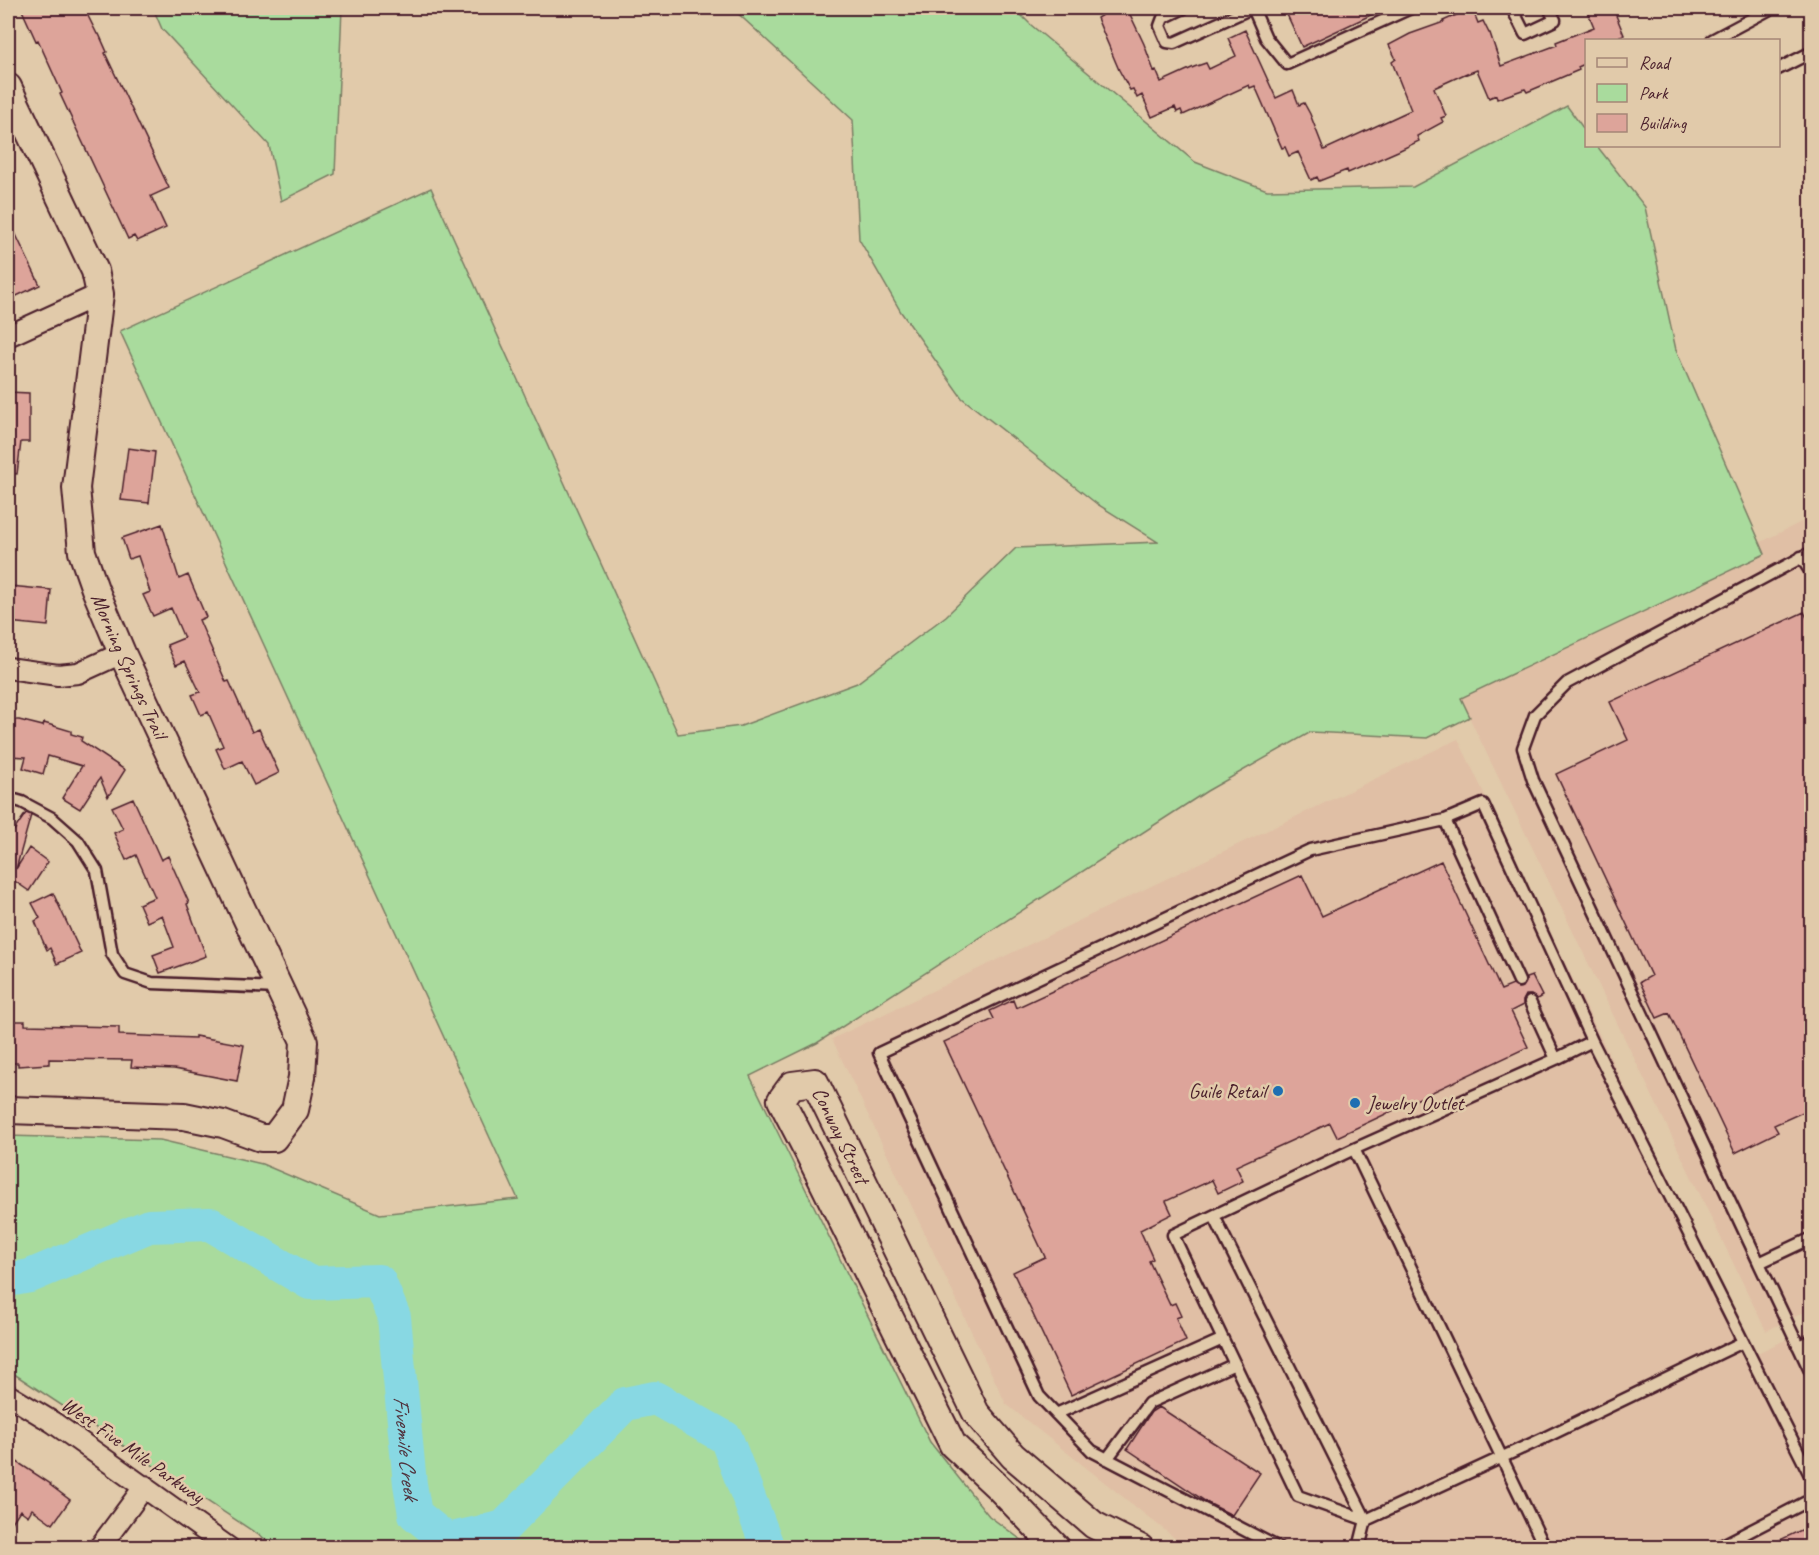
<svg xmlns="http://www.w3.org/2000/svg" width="1819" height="1555" font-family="Caveat,sans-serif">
  <rect width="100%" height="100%" fill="#e1caaa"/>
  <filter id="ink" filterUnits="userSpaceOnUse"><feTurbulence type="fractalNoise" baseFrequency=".0167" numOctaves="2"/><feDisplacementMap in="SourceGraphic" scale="12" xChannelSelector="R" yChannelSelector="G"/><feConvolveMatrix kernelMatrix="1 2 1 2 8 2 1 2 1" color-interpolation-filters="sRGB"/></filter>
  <g filter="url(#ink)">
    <!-- built -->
    <path fill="#e0bfa5" d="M1811,517V1309L1766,1331L1458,694Z
      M1458,739L1753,1355L1811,1328V1547H1186L1006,1404L832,1039Z"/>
    <!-- green -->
    <path fill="#a9db9d" stroke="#7a7d64" stroke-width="1.5" d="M153,8H342L335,174L281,201L269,145L162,29Z
      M732,8H1014L1031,25L1195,162L1267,190L1413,187L1567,106L1586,132V146H1597L1645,207L1676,350L1765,554L1461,698L1470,717L1427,738L1311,732L1207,791L817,1043L750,1076L930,1442L989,1516L1031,1547H277L8,1370V1136L160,1140L262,1164L380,1214L518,1199L120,331L431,188L678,734L741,726L857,683L946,616L1016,548L1158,542L1097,504L962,398L901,312L859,239L853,120Z"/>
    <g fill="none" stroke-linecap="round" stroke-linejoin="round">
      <!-- river -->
      <path stroke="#88d8e3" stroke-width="34" id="s1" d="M8,1280L30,1276L149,1226L210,1224L310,1283L379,1281L394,1317L410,1484L415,1514L447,1540L504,1527L625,1404L655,1398L726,1438L768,1548"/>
    </g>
    <!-- building -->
    <path fill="#dda49a" stroke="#4a1f2b" stroke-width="1.5" d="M21,8H84L97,34H99L107,52L105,53L169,188L151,196L166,228L137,241L134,236L128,239L60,94L62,93L38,40L36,41Z
      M1098,8H1127L1144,44L1154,71L1156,70L1161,82L1194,67L1206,63L1209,69L1236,56L1228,38L1245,30L1276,98L1293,90L1299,105L1304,103L1310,114L1324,150L1411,110L1392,62L1396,59L1389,45L1410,34L1444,22L1443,21L1472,8L1478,23L1483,21L1489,33H1490L1501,66L1557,45L1556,42L1594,27L1586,8H1613L1624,35L1620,36L1622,40H1587V63L1578,67L1579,70L1527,92L1525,89L1497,99L1496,95L1489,98L1477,70L1467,74V73L1434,88L1446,116L1441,118L1443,122L1417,136L1419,141L1398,151L1348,173L1347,170L1319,181L1317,177L1311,180L1298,152L1289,156L1285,147L1282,148L1255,86L1250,88L1249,85L1183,115L1181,110L1177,112L1175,107L1152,117L1142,95L1137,98L1133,89L1130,90L1119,70L1097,18L1102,15Z
      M1284,8H1386L1302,47Z
      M8,218L40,285L8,300Z
      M8,392L29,393V442H21L17,474L8,473Z
      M128,448L155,452L149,503L121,500Z
      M162,524L179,579L188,575L206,617L199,620L226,682L229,681L252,732L259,729L279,773L254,785L242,761L225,769L216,749L223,746L208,712L201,715L192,695L200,692L185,661L176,665L167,645L184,638L171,608L153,616L143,595L150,592L138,556L129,559L122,538Z
      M10,586L51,590L48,626L8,622Z
      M1804,612L1812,627V1108L1774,1125L1778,1132L1735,1153L1669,1013L1657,1018L1640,982L1651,976L1556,774L1628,740L1610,702Z
      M8,720H19L43,726L44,723L71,731V734L82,737L81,741L125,770L108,797L100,778L80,809L62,798L82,766L48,756L43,774L23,768L26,757L8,756Z
      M133,798L161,860L168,856L189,903L187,904L206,956L160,973L153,955L174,947L162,915L147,922L139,904L155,897L136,855L126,860L114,833L123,829L112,807Z
      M26,813L31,815L16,869L29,848L48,862L29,891L13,880L12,884L8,883V839Z
      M1441,861L1501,990L1513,985L1518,988L1523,987L1526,982V978L1532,976L1542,996L1537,999L1531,995H1526L1523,1001V1005L1511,1011L1528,1047L1337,1137L1330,1123L1236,1166L1243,1181L1218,1193L1212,1180L1166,1201L1172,1214L1140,1230L1153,1259L1149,1261L1170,1305L1175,1303L1181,1316L1176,1318L1186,1341L1071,1395L1013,1272L1045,1257L944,1042L994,1019L990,1011L1013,1000L1016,1008L1302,875L1322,916Z
      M53,893L81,953L57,964L50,948L47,950L42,939L35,921L40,918L32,903Z
      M8,1021H25V1025L119,1027V1035L195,1038V1036L244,1045L237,1081L174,1069L131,1067L132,1060L49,1059V1064L18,1066V1063H8Z
      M1159,1407L1260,1473L1232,1515L1208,1503L1127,1449L1151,1412Z
      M8,1456L51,1484L50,1485L70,1500L53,1524L32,1509L28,1516L20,1510L8,1529Z
      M1812,1525V1548H1763Z"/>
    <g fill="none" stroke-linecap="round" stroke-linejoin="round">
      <!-- service casing -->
      <g stroke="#4a1f2b" stroke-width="15">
        <path id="service" d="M1184,8L1163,18L1160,26L1167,42L1174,43L1252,8
          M1253,8L1266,38L1287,64L1411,8
          M1512,8L1525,34L1555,20L1549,8
          M1712,40L1772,8
          M1778,69L1812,52
          M1812,552L1567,683L1535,715L1523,748L1533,780L1759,1263L1812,1238
          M1801,557L1812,574
          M8,798L22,802L52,818L78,841L97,871L112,954L125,974L152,983L279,988
          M1445,820L1519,981
          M1530,1002L1556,1059
          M1354,1149L1545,1548
          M1214,1216L1366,1520
          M1759,1263L1812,1375
          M1798,1346L1812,1340
          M1056,1414L1223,1339
          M1107,1459L1149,1403L1235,1364
          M1366,1520L1298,1496L1173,1235L1354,1149L1556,1059L1592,1041
          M1279,1548L1092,1451L1039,1396L879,1053L1310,850L1445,820L1483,804L1592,1041L1812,1479
          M1359,1548L1366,1520L1544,1438L1743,1342
          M1717,1548L1812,1499"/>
      </g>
      <!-- minor casing -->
      <g stroke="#4a1f2b" stroke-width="24">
        <path id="minor" d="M8,336L100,294
          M8,668L58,675L78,673L122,653
          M8,1395L54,1423L229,1548
          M99,1548L145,1486"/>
      </g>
      <!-- tertiary casing -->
      <g stroke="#4a1f2b" stroke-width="30">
        <g id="tertiary">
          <path id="s2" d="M8,87L95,271L100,294L76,488L82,552L95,589L122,653L304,1041L302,1077L295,1110L274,1138H261L223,1124L184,1116L8,1110"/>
          <path id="s3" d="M1057,1548L999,1488L953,1445L809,1154L781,1100L792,1085L815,1082L976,1413L1013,1456L1094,1525L1140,1548"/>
        </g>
      </g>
      <!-- service -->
      <use href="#service" stroke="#e1caaa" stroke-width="10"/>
      <!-- minor -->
      <use href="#minor" stroke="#e1caaa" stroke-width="20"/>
      <!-- tertiary -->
      <use href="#tertiary" stroke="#e1caaa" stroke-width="26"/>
    </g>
  </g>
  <!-- markers -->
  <g fill="#1f6fb2" stroke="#e1caaa" stroke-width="2">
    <circle cx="1278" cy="1091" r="6"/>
    <circle cx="1355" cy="1103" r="6"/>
  </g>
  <g text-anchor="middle" stroke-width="5" stroke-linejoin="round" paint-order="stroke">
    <!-- street labels -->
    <g font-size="21" fill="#4a1f2b" stroke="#e1caaa">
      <text dy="7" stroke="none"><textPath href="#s2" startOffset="610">Morning Springs Trail</textPath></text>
      <text dy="7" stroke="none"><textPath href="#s3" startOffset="633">Conway Street</textPath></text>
      <text transform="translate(133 1450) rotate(35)" y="7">West Five Mile Parkway</text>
    </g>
    <!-- poi labels -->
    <g font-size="21" fill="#4a1f2b" stroke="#e1caaa" text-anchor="end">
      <text x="1266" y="1098">Guile Retail</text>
      <text x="1367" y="1110" text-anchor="start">Jewelry Outlet</text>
    </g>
    <!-- water labels -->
    <g font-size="22" font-style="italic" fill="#50323d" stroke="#e1caaa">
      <text dy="8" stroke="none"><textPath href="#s1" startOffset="568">Fivemile Creek</textPath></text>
    </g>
  </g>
  <!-- margin -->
  <rect width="1819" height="1555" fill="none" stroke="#e1caaa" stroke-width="30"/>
  <rect x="15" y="15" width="1789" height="1525" fill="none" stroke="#4a1f2b" stroke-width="2" filter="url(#ink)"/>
  <!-- legend -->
  <rect x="1585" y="39" width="195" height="108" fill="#e1caaa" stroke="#a58677" stroke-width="1.5"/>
  <rect x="1597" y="58" width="30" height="9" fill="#e1caaa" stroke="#a58677" stroke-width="1.5"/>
  <text x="1639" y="69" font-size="18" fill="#4a1f2b">Road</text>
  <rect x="1597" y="84" width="30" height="18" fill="#a9db9d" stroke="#a58677" stroke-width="1.5"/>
  <text x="1639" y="99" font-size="18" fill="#4a1f2b">Park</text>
  <rect x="1597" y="114" width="30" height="18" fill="#dda49a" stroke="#a58677" stroke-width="1.5"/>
  <text x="1639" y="129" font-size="18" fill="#4a1f2b">Building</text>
</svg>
